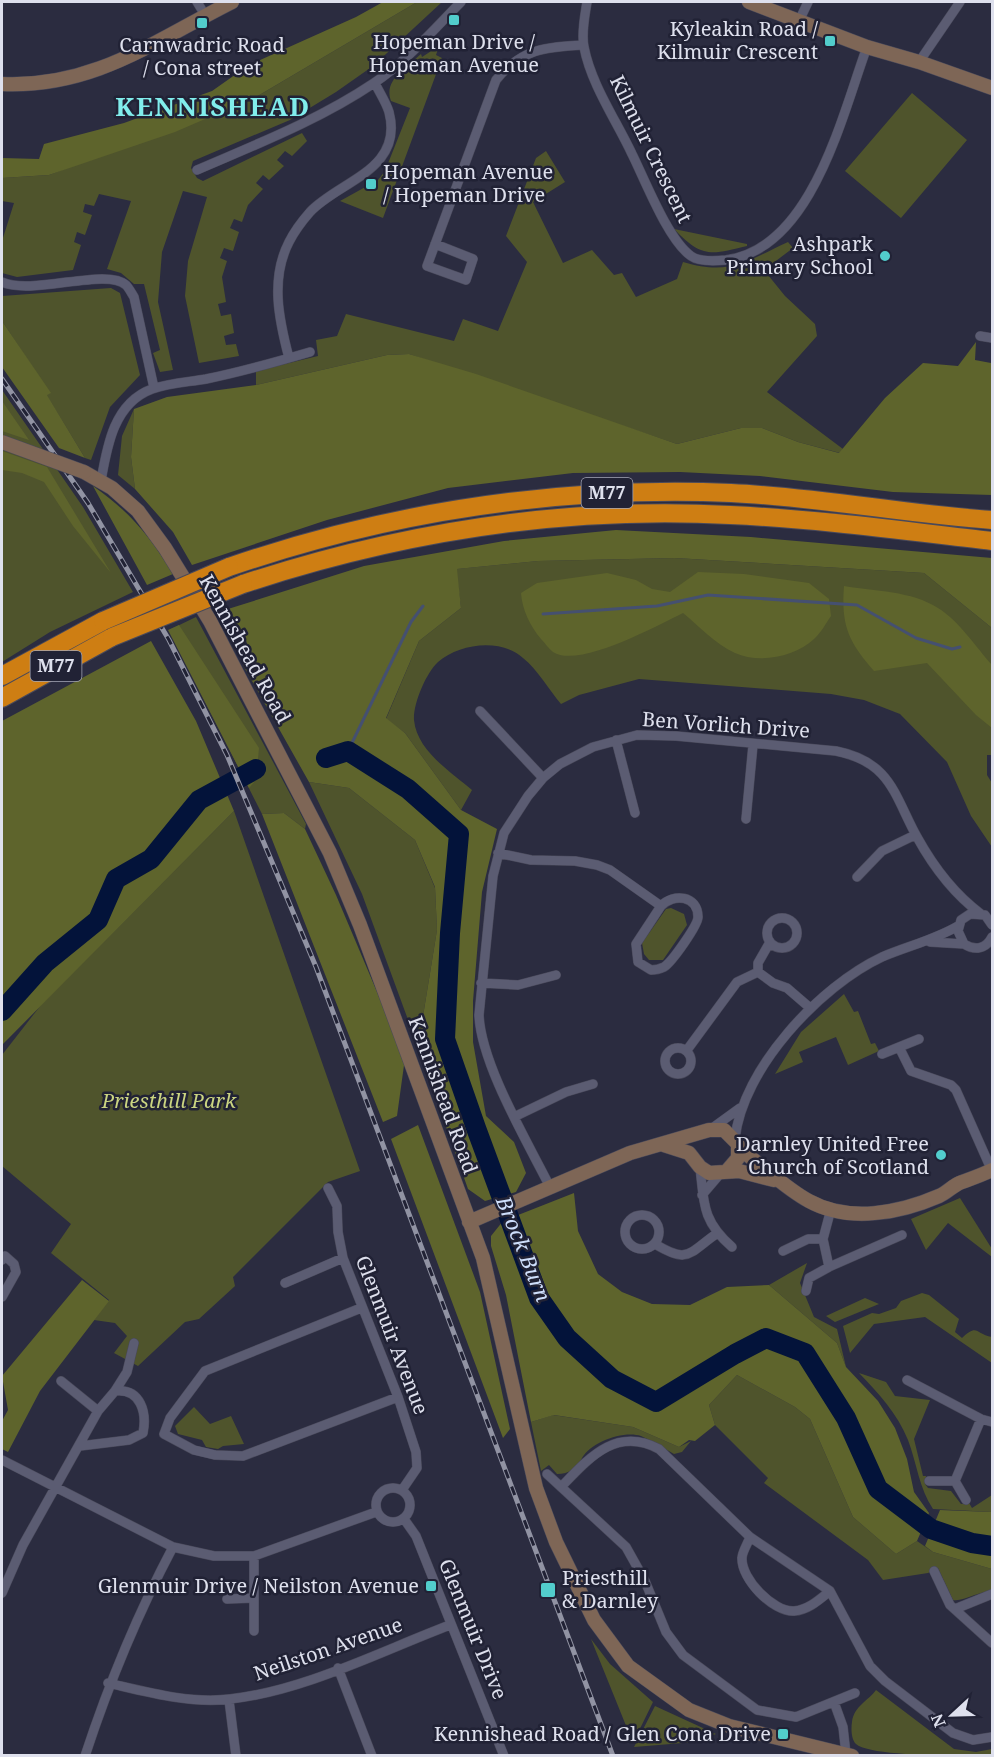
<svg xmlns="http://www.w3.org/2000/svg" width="994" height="1757" font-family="'Noto Serif',serif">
  <rect width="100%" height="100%" fill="#2b2c40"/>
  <!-- green -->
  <path fill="#4f542c" d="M417,2H442L373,66L336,92L290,120L193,161L191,168L197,178L203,181L302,133L307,141L292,156L285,151L277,160L284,166L269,180L263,175L256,183L263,189L248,205L242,222L234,219L230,228L239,232L233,251L224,248L220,258L227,261L222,277L226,302L218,304L221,316L231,314L234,333L224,336L226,345L236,344L239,356L199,363L185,296L188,261L207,197L183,191L162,252L158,302L173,370L160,372L153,353L160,350L144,284H134L121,273L107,269L131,201L99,194L94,206L85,204L83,212L92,215L85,235L77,232L74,242L81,245L73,270L17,277L2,273V241L14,203L2,201V178L49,175L256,97Z
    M439,46L436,55L442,58L383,218L340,201L378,180L385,171L410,108L391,101C383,80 407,67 421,54L422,57Z
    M912,93L967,140L901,218L845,171Z
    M546,151L565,182L533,202L563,263L592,250L614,275L622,273L636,297L677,279L683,262C730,276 747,261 788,242L793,248L764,270L785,296L815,324L817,336L767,392L843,449L840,453L798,442L762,428H741L677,444L409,354L387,355L256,385V371L318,356L316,340L337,336L346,314L454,341L463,319L498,331L527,262L506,236L536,158Z
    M674,229L747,244V246C710,255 702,258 674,229Z
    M111,288L120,293L140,375L110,407L91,460L85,458L46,394L50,393L2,321V296Z
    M2,390L83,507L133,592L50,632L2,662Z
    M134,409L131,457L135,489L118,475L122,436Z
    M675,558L924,573L992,628V755H987V775L992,783V847L971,816L947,762L900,714L864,700L831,694L639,679L579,695L561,704C549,690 538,670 523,658C501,638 460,643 438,662C426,673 413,704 414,720C417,751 451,772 472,790L461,810L405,733L386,719L419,641L461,608L456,569L538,561Z
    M196,617L306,824L305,829L284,813L262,814L169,630Z
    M309,782L349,788L415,840L435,888L437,930L418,1047L362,894Z
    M234,811L360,1171L328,1182L233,1277L235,1286L199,1319L185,1322L138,1366L114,1353L127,1336L115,1323L94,1320L109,1300L51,1253L71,1224L2,1166V1055L41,1005Z
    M671,908L684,914L687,925L663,960H649L644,954L642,943L666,909Z
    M844,994L854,1012L858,1011L871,1044L875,1043L879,1051L848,1065L836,1037L799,1052L803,1062L775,1074L801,1032Z
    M960,1198L992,1249V1257L948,1223L926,1250L911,1219Z
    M807,1263L800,1283L814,1317L837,1329L846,1367L837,1343L769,1285Z
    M922,1293L929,1295L959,1319L955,1332L962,1338C978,1323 975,1334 992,1337V1363L925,1317L874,1324L850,1353L843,1326L872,1313L879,1314L896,1308L901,1301Z
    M865,1298L879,1304L835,1322L826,1316Z
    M859,1373L886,1382L895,1396L930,1400L914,1439L923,1476H926L925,1484L928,1488L951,1491L961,1504L969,1503L972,1508L992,1495V1512L933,1509C919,1488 917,1464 908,1440C897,1413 879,1394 859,1373Z
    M737,1375L795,1407L810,1419L853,1517L896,1554L917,1541L933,1552L992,1569V1591C979,1591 963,1602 953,1600L938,1568L928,1573L883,1580L868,1560L764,1483L768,1478L715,1425L709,1405Z
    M194,1407L210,1424L231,1416L244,1444L223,1446L218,1449L206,1447L202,1440L178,1434L175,1426Z
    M553,1415L633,1427L679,1447L691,1441L682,1452L674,1454C663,1448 652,1441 641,1436C624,1430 591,1442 582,1458C578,1468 569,1474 557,1474L549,1465L541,1471L531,1422Z
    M591,1639L610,1664L653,1702L633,1743Z
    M876,1690L954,1749L976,1752L992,1749V1755C968,1756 870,1757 856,1744C851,1739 851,1728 852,1722C854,1706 868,1701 876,1690Z
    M655,1706L716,1734L695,1742L634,1747Z"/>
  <!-- forest -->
  <path fill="#5e642c" d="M383,2H417L256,97L175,132L49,175L2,178V158L39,159L44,144L124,123L212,91L249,65L356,17Z
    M2,321L51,393L47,395L85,458L59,448L2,367Z
    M976,342L975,360L991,363L992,495L893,492L760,476L680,472L573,473L448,488L327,520L192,565L173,532L135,489L131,457L134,409L167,397L256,385L387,355L409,354L476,374L677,444L741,428H762L798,442L839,453L885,398L923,363L958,366Z
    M2,401L29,440L2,431Z
    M2,451L47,467L111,573L73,526L44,482L22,473L2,470Z
    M93,486C130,512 150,536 173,574L147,585Z
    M616,530L751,537L992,558V628L924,573L675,558L538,561L457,569L461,608L419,641L386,718L405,733L461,810L497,829L482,892L473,1001V1042L486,1116L514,1142L526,1173L516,1192L485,1201L468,1189L418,1047L437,930L435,887L415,840L349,788L309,782L243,665L247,643L228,609L364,566L504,541Z
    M698,572L744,574L809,583L829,599L831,616C826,623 821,633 814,639C795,657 759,664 735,653C715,644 699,626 683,613C658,625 579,669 553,652C549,649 545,643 541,639C530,626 522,609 521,593L537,583L607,573L636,580L652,589L670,592Z
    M844,586C874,591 912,591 938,608C959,621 976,647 992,665V728L976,715L927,663L874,671C848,641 841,625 844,586Z
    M179,625L259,748L256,780L249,788L168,630Z
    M151,641L196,721L234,811L2,1045V721Z
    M284,813L305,829L336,895L405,1058L397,1116L383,1122L262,814Z
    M418,1125L480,1292L510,1429L503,1438L391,1139Z
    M574,1193L578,1231L598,1274L622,1292L652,1304L690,1305L727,1287L769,1285L837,1343L846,1367L878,1401L895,1428L907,1459L914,1492L929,1513L917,1541L896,1554L853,1517L810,1419L795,1407L737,1375L709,1405L715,1425L695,1441L689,1440L679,1447L633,1427L554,1415L531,1422L506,1295L491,1246V1236L503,1221Z
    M82,1280L109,1301L40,1391L8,1452L2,1449V1421L8,1410L2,1376Z
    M940,1510L992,1512V1569L933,1552L925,1546Z"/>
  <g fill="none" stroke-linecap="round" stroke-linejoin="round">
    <!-- stream -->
    <path stroke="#455070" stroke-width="3" d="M543,614L657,606L708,595L857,605L916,638L952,649L960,647
      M348,751L411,622L423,606"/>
    <!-- river -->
    <path stroke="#03133a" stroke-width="20" d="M326,758L348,751L408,789L459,834L450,933L445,1039L476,1128L539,1298L567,1338L612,1379L656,1402L735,1354L766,1338L805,1353L846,1418L878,1489L931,1529L972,1543L992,1546
      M2,1011L45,963L98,920L116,879L151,859L199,800L256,769"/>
    <!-- street casing -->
    <g stroke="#49495a" stroke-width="10">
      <path id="street" d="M197,2L205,15
        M587,2C585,15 581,33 584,47C591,84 616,120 632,154C645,180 668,240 691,256C699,262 716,261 726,260C812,249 842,115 867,47
        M799,21L808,2
        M919,62L960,2
        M197,170C257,144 319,120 374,83C406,62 434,29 461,2
        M435,244L473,259L466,280L427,266L496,80C521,49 545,47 583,45
        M2,282C32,296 107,267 126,285C129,288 132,294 134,297L154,388
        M980,336L992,338
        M289,358C279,320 270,279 289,242C294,232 303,220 310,212C339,181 404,170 389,112C386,102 379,92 375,83
        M101,481C107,446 114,403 152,389C169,383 189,382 206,379C241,372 276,362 310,352
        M480,711L543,778
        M616,740L635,813
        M746,819L753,745
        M498,853L531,860L575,861L597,865L610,870L661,906C673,893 698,895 698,917C698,925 672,962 664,967C660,969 656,970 651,970L638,962L636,944L661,906
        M857,877L882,851L915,835
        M767 933a15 15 0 1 1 30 0a15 15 0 1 1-30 0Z
        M992,925L985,915L970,914L961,920L958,931L964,944C975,951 986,949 992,937
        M930,942L964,944
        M758,972V963L770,942
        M481,983L518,985L556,975
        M899,1047L911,1071L951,1085L956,1090L992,1171
        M665 1061a13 13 0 1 1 26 0a13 13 0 1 1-26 0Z
        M687,1050L737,982L758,972L773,983L787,988L809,1007
        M882,1054L919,1039
        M516,1116L566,1092L593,1084
        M711,1129L740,1108
        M735,1139C742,1069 820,986 882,957C908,946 934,940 958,926
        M700,1167C704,1203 702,1221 732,1247
        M550,1187C527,1141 481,1064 479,1015L493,876L504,833L528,796L543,778L560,764L593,747L637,735L676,736L836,751C891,762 894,795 917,837C933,866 954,894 981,914
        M328,1188L337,1206L338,1232L343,1258L398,1397L416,1452L417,1468L402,1490
        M702,1195L720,1174
        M625 1232a17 17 0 1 1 34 0a17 17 0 1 1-34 0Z
        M655,1244C688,1264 688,1254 716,1234
        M783,1251L808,1239H823
        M2,1260L5,1256L14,1264L16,1272L2,1297
        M829,1267L902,1235
        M285,1283L343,1258
        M806,1291L809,1278L829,1267L823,1239L831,1209
        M361,1308L205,1371L170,1418L164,1434L194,1450L215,1455L243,1456L398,1397
        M907,1380L981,1419L992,1422
        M61,1381L98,1411
        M115,1391L127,1372L134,1343
        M2,1460L173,1547L214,1556H254L376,1512
        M547,1474L626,1547L645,1581L666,1632L683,1655L757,1710L796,1717L855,1693
        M929,1481H955L966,1500
        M955,1481L981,1419
        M561,1487C589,1458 616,1426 659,1449L750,1537L830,1591L870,1666L885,1681L953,1733L973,1740L992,1737
        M376 1505a17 17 0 1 1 34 0a17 17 0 1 1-34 0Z
        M404,1519L416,1536L504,1756
        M750,1537C748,1543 742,1552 742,1558C741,1579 773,1612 794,1611C808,1610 819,1600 830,1591
        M934,1571L950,1605L992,1643
        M2,1593L23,1545L98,1411L115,1391C141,1388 147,1413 143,1433L129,1440L80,1446
        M227,1599L254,1598
        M955,1609L992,1594
        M254,1631V1556
        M338,1668L372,1756
        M108,1683C147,1692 190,1704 230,1699C304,1691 381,1651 450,1625
        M229,1700L236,1756
        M834,1702L843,1727L846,1754
        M85,1756C109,1683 137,1615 173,1547"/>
    </g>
    <!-- secondary casing -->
    <g stroke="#49495a" stroke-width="15">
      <path id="secondary" d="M749,2L867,47L919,62L992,88
        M2,84C94,88 154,41 232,2
        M84,472L112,488L138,511L165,548L210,621L330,853L360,925L483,1258L536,1488L556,1542L594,1620L628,1666L689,1710L729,1726L852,1756
        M664,1145L689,1153L700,1167L709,1173L739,1171L774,1180
        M739,1149C763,1165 783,1187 809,1201C849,1223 900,1213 939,1196C948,1192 953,1185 962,1182C973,1178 982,1175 992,1170
        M469,1222L630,1153L709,1130H724L738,1144V1158L726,1172"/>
    </g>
    <!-- highway casing -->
    <g stroke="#49495a" stroke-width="20">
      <path id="highway" d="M229,567C392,511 558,486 731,493C819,497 905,514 992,520
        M243,584C401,532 564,506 730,515C818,519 905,531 992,541
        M2,676L103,621
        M2,698L112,637"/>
    </g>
    <!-- street -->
    <use href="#street" stroke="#5b5c72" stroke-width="9"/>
    <!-- secondary -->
    <use href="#secondary" stroke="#7e6656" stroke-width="14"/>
    <!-- highway -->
    <use href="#highway" stroke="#ce7e13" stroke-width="18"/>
    <!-- rail casing -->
    <g stroke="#9193a3" stroke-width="5">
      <path id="rail" d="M2,379L88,503L169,640L227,755L316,967L613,1756"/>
    </g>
    <!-- rail -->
    <use href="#rail" stroke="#212235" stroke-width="3" stroke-dasharray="9" stroke-linecap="butt"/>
    <!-- secondary-bridge casing -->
    <g stroke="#49495a" stroke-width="15" stroke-linecap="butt">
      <path id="secondary-bridge" d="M2,442L84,472"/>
    </g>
    <!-- highway-bridge casing -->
    <g stroke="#49495a" stroke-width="20" stroke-linecap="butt">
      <path id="highway-bridge" d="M103,621L229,567
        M112,637L243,584"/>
    </g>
    <!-- secondary-bridge -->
    <use href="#secondary-bridge" stroke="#7e6656" stroke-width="14"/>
    <!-- highway-bridge -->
    <use href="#highway-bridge" stroke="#ce7e13" stroke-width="18"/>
  </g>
  <!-- markers -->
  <g fill="#52cdcc" stroke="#212235" stroke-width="2">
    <rect x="448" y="14" width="12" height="12" rx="3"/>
    <rect x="196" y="17" width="12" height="12" rx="3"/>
    <rect x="824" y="35" width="12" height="12" rx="3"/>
    <rect x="365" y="178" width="12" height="12" rx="3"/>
    <circle cx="885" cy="256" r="6"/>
    <circle cx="941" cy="1155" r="6"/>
    <rect x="425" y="1580" width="12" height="12" rx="3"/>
    <rect x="540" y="1582" width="16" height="16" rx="3"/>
    <rect x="777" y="1728" width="12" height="12" rx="3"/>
  </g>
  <g text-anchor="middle" stroke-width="5" stroke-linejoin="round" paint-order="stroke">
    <!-- shield labels -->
    <g fill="#212235" stroke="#a5a7b6" stroke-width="1.5">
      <rect x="581.5" y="478" width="51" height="30" rx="4.5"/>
      <rect x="30.5" y="651" width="51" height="30" rx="4.5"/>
    </g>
    <g font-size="18" font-weight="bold" fill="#dee0ed">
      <text x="607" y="499">M77</text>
      <text x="56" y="672">M77</text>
    </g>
    <!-- poi labels -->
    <g font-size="20" fill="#dee0ed" stroke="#212235" text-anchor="end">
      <text x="818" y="36">Kyleakin Road /<tspan x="818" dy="23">Kilmuir Crescent</tspan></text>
      <text x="454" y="49" text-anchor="middle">Hopeman Drive /<tspan x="454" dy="23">Hopeman Avenue</tspan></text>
      <text x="202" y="52" text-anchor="middle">Carnwadric Road<tspan x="202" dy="23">/ Cona street</tspan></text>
      <text x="383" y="179" text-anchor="start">Hopeman Avenue<tspan x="383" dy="23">/ Hopeman Drive</tspan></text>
      <text x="873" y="251">Ashpark<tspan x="873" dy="23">Primary School</tspan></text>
      <text x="929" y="1151">Darnley United Free<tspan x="929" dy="23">Church of Scotland</tspan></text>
      <text x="562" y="1585" text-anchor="start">Priesthill<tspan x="562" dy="23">&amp; Darnley</tspan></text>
      <text x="419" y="1593">Glenmuir Drive / Neilston Avenue</text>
      <text x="771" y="1741">Kennishead Road / Glen Cona Drive</text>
    </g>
    <!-- street labels -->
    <g font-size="20" fill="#dee0ed" stroke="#212235">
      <text transform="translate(651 149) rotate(64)" y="7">Kilmuir Crescent</text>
      <text transform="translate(245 649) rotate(61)" y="7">Kennishead Road</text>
      <text transform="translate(726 725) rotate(4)" y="7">Ben Vorlich Drive</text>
      <text transform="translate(443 1095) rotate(70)" y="7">Kennishead Road</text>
      <text transform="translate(392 1335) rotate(69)" y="7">Glenmuir Avenue</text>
      <text transform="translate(473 1629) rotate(68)" y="7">Glenmuir Drive</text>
      <text transform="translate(328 1649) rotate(-19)" y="7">Neilston Avenue</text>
    </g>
    <!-- park labels -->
    <g font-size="20" font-style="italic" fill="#cbd581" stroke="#212235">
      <text x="169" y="1108">Priesthill Park</text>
    </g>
    <!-- water labels -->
    <g font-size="21" font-style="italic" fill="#cedefb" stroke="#212235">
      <text transform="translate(523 1249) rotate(68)" y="7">Brock Burn</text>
    </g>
    <!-- district labels -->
    <g font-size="26" font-weight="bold" letter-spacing="1.5" fill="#81edec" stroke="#212235">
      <text x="213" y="116">KENNISHEAD</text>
    </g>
  </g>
  <!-- border -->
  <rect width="994" height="1757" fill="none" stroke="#dee0ed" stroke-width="6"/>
  <!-- north arrow -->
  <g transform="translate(952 1715) rotate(248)" stroke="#212235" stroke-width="4.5" paint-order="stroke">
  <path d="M0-4.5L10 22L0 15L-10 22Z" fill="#dee0ed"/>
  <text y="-9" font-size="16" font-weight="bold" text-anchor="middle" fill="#dee0ed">N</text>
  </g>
</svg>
